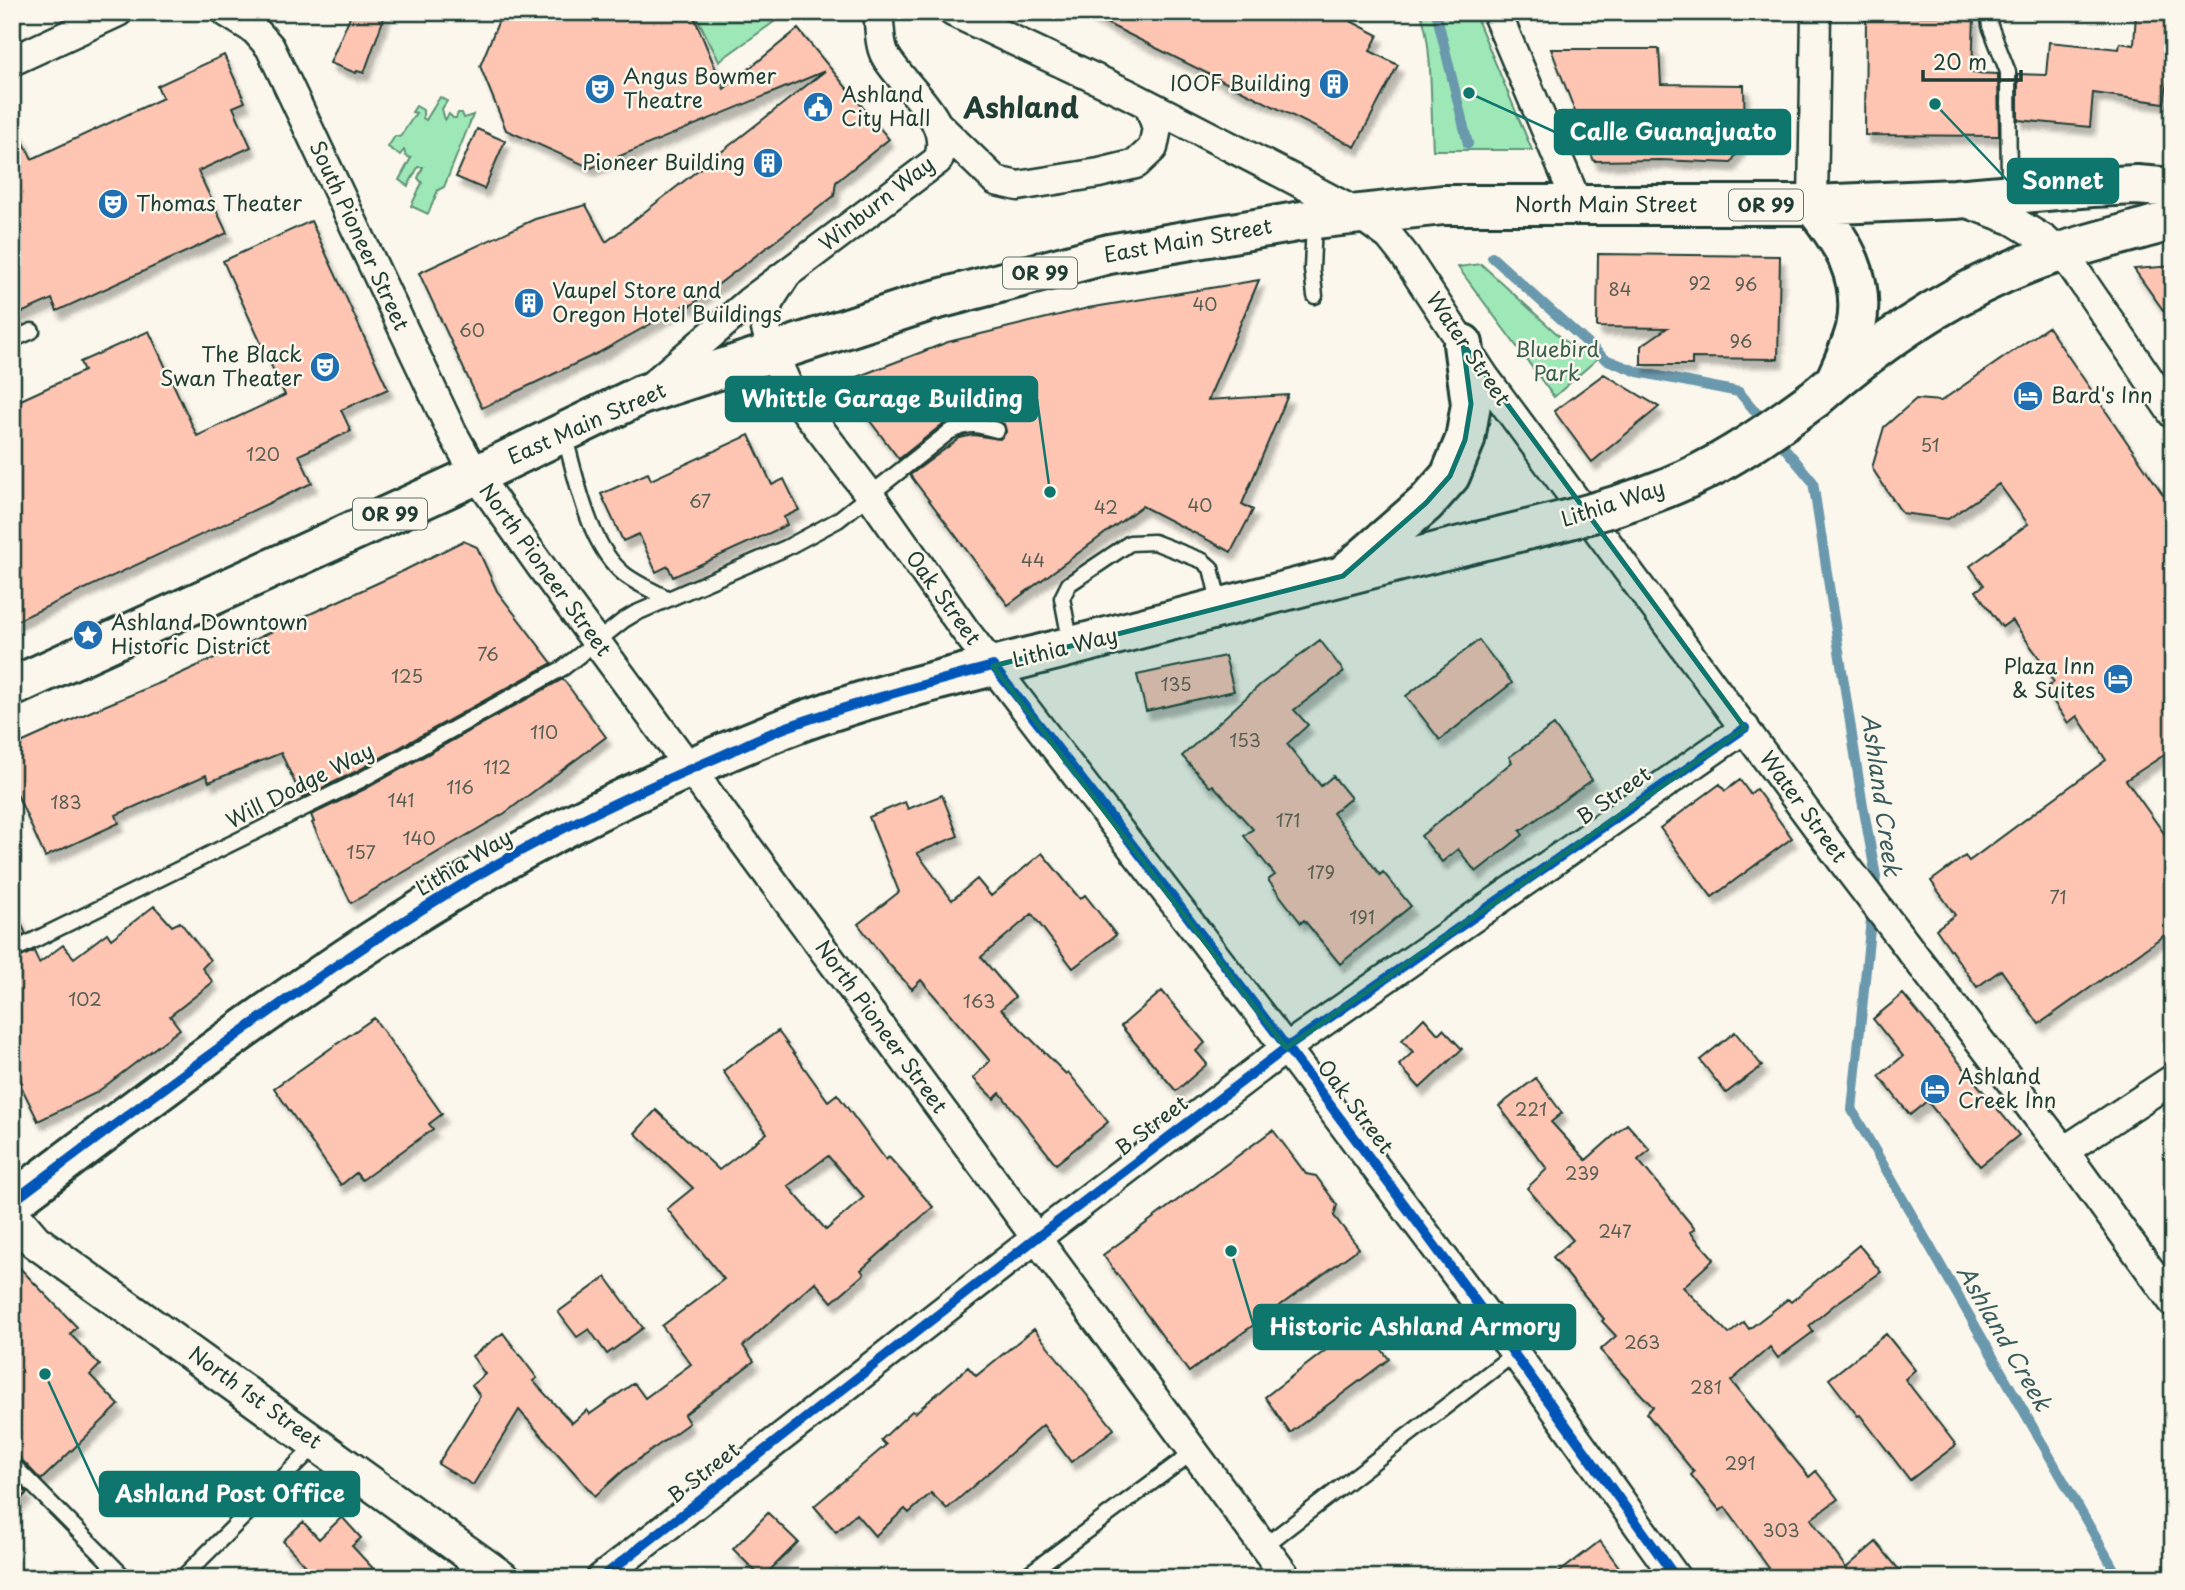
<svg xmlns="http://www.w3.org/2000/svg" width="2185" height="1590" font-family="'Playpen Sans',sans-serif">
  <defs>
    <filter id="shadow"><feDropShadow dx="4.5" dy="8" stdDeviation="2" flood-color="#0004"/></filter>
  </defs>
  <rect width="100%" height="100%" fill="#fbf7ec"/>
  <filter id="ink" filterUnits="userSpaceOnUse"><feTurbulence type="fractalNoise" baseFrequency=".0143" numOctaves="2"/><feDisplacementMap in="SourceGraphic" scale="14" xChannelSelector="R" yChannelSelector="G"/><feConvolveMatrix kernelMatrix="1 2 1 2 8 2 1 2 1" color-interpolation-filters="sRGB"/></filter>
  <g filter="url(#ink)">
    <!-- green -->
    <path fill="#9ee8b7" stroke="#5e9276" stroke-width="2" d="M694,12H788L719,61Z
      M1419,12H1474L1532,150H1433C1431,123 1433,30 1419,12Z
      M440,97L447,101L442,109L445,120L449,114L453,118H456L458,113H462L464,118L473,115L444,187L438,190L428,214L411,206L422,183L418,178L423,167H418L408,186L399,180L411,158L406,156L404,150L400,155L388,147L395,136L400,137L416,113L412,112L416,106L423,110V118L426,120Z
      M1481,264L1567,343L1597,359L1554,397L1458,267Z"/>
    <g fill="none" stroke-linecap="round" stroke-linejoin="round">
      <!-- stream -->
      <path stroke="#6b98ac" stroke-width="10" d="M1436,12L1468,144
        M1492,257L1605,359L1638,372L1739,392L1765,423
        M1774,435L1813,482L1862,800L1876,877L1874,894
        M1872,909L1852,1110L2119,1578"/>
    </g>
    <!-- building -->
    <path fill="#fec5b3" stroke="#1f3d34" stroke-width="2" fill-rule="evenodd" filter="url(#shadow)" d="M352,12H386L364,73L357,71L356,73L330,63Z
      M510,12H692L724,89L798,29L889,139L836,182L834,196L690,306L688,303L598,353L482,408L419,273L535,219L586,205L606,242L825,71L591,168L506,130L480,66L499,20L507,17Z
      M1084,12H1333L1378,35L1370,51L1398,65L1355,147Z
      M2136,12H2166L2164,49L2172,50L2164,103L2093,93L2090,127L2018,120V74L2046,75L2049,42L2119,49L2120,43L2134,45Z
      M1866,16H1974L1972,73L1998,74L1999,136L1865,135Z
      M1551,49H1659L1661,84L1744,85L1745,138L1731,163L1660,160L1594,161Z
      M224,55L245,102L233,107L251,147L198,171L227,233L57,311L52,299L12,317V119L32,159L163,98L157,86Z
      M477,129L505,141L484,189L456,177Z
      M311,221L388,389L341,410L351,431L299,455L312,483L12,623V404L84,371L80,362L149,331L197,436L285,395L223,261Z
      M1598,254L1780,256L1778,359L1692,358V365H1641V346L1667,328L1597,327Z
      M2173,266V324L2134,269Z
      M1259,280L1208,400L1288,395L1242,504L1253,510L1231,552L1142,506L1008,605L910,475L960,438L973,435L1000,439L1006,432L1004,424L980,416L959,418L943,424L899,459L841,383L948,342L1088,308Z
      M2048,327L2173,509V749L2126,780L2173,846V929L2039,1024L2001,970L1977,987L1936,929L1955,915L1931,881L1965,856L1969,861L2106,760L2077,716L2068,723L2045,689L2054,682L2045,670L2047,669L2012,620L2002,627L1976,591L1984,585L1970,566L2028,524L1999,484L1948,519L1902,513L1872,468L1884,427L1916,399L1941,401Z
      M1604,374L1659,407L1592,462L1554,411Z
      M749,435L772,485L784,479L799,510L784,517L787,525L673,577L668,566L656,572L639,534L623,541L601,494L648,473L651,480Z
      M463,541L477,547L497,591L552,663L357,771L302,798L281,753L209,782L206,775L116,815L119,823L45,857L12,783V747L92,711L162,682L395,575Z
      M1320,640L1344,672L1294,710L1308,725L1287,744L1321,786L1333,776L1351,798L1333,813L1380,875L1383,872L1411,906L1340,964L1304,920L1301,923L1268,880L1275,875L1244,836L1253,829L1213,785L1210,787L1182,756L1261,684Z
      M1479,640L1512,683L1440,740L1406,696Z
      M1225,656L1234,691L1146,711L1137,675Z
      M563,679L606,737L505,813L351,903L312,823L314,822L311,815L365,789Z
      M1554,725L1592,780L1520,831L1523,835L1476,872L1458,849L1442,862L1421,836L1512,762L1509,757Z
      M1740,780L1750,794L1756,789L1792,838L1712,897L1660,828L1720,784L1725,791Z
      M942,795L958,836L917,853L952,900L977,879L991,896L1042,853L1080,899L1085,895L1116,935L1073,968L1032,914L981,957L1015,997L1001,1009L1066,1074L1068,1072L1108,1122L1056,1164L1000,1093L994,1099L973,1078L990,1061L921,980L912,989L887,962L858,924L899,892L869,817L905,802L908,809Z
      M12,904L26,934L12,940Z
      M154,906L172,926L180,922L210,960L202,968L213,982L170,1016L180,1029L96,1093L38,1121L20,1084L22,1083L12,1062V961L34,951L39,963L63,945L74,958L107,933L111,939Z
      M1162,991L1205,1043L1196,1051L1207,1064L1176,1091L1121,1026Z
      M1903,994L2019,1135L1980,1166L1927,1101L1910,1115L1879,1076L1903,1056L1873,1019Z
      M374,1018L442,1114L429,1124L433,1129L362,1180L356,1173L341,1185L274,1088Z
      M1424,1018L1438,1034L1443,1029L1462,1049L1420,1088L1399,1065L1413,1052L1402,1040Z
      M778,1031L828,1101L837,1094L886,1160L889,1157L933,1207L861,1270L864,1274L832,1302L815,1282L743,1346L754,1361L684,1415L689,1423L624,1470L595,1496L519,1410L473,1485L438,1464L480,1396L472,1385L485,1374L472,1356L503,1333L537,1378L533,1381L572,1423L587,1410L590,1414L634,1383L645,1398L691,1364L662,1326L724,1279L667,1209L693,1188L635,1133L656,1110L719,1170L767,1133L723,1071ZM828,1156L864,1197L826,1230L788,1186Z
      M1735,1032L1762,1066L1726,1093L1700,1060Z
      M1536,1078L1562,1113L1551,1122L1586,1160L1627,1124L1650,1150L1638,1160L1695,1229L1690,1232L1714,1259L1683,1287L1729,1334L1744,1322L1749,1329L1788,1299L1791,1302L1859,1245L1881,1272L1834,1305L1809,1326L1813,1332L1778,1358L1770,1347L1731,1381L1809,1477L1816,1471L1838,1499L1811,1519L1846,1568L1876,1542L1906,1578H1776L1725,1507L1720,1511L1691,1475L1694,1472L1646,1413L1653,1407L1600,1350L1616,1336L1602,1321L1604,1319L1553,1257L1573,1240L1527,1188L1547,1169L1499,1106Z
      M1273,1130L1306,1174L1316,1176L1337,1205L1334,1216L1359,1248L1189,1372L1103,1255Z
      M12,1260L77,1327L70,1334L100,1365L90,1375L119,1405L41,1480L19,1457L12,1455Z
      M606,1277L643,1328L607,1354L589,1329L577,1337L558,1312Z
      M1361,1323L1389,1359L1290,1433L1265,1397Z
      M1034,1329L1114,1429L1071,1462L1043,1425L947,1509L931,1493L909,1513L905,1509L875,1536L856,1514L836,1532L814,1506L886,1445L881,1440L912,1411L915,1413L968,1367L976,1376Z
      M1886,1334L1915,1370L1905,1379L1956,1445L1910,1480L1860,1415L1858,1416L1829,1379Z
      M12,1478L27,1493L12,1507Z
      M768,1513L798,1542L762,1578L733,1549Z
      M342,1517L361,1538L352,1546L382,1578H317L283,1541L303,1522L319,1539Z
      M1600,1541L1627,1578H1552Z"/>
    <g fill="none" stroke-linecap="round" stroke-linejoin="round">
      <!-- service casing -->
      <g stroke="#1f3d34" stroke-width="19">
        <path id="service" d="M1988,12L1990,26L2008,72L2009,193
          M1314,221L1312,269L1315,296
          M12,340L32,331
          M564,434C576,476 588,545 624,574C637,584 653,591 667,598
          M1071,645L1062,598L1069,584L1130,543L1154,542L1203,561L1211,568L1220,606
          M12,951L361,780L563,668L624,620L634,614L786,548L838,520L949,432C969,422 976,424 997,430
          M12,1464L125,1578
          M1263,1547L1515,1353
          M182,1578L317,1444
          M1023,1578L1193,1452"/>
      </g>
      <!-- minor casing -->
      <g stroke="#1f3d34" stroke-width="33">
        <path id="minor" d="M226,12L255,30L270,47L451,430L476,475L547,575L1287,1578
          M953,12L1126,93L1291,178L1357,213L1389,236L1405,256L1484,376L1846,866L2064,1151L2173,1302
          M1496,12L1578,205
          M12,61L118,12
          M939,126L996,181L1018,186L1099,173L1136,164L1153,148L1157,128L1149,105
          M1964,202L2012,220L2045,240L2072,266L2173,414
          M1813,205L1816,12
          M786,275L768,303L765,325L773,353L789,389L870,495L964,629L1270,1027L1515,1353L1676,1578
          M649,388L749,302L938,160C955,120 903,88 885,55C879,44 880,25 878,12
          M2064,1151L2173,1079
          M601,1578L1035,1239L1286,1048L1745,728"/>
      </g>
      <!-- tertiary casing -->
      <g stroke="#1f3d34" stroke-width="38">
        <path id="tertiary" d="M12,1214L35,1241L502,1578"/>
      </g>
      <!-- primary casing -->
      <g stroke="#1f3d34" stroke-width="44">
        <path id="primary" d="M1813,205C1843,242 1866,279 1856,328C1852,345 1843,363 1836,379
          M1814,399C1871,349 1935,304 2005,273C2058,249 2117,237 2173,220
          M1347,572L1426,503L1450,476L1465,440L1471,404L1463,344
          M12,687L476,475L641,395L927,302L1109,254L1314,219L1443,205H1813L1955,199L2092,187L2137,185L2173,188
          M12,1202C162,1089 311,973 474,878C572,820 677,771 782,729C866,696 955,676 1041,654C1187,617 1331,578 1477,542"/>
      </g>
      <!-- service -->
      <use href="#service" stroke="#fbf7ec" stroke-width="14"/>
      <!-- minor -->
      <use href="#minor" stroke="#fbf7ec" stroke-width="28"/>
      <!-- tertiary -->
      <use href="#tertiary" stroke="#fbf7ec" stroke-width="33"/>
      <!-- primary -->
      <use href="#primary" stroke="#fbf7ec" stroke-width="38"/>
      <!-- primary-bridge casing -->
      <g stroke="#1f3d34" stroke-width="44" stroke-linecap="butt">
        <path id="primary-bridge" d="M1477,542C1547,525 1621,509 1687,479C1733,458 1774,428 1814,399"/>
      </g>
      <!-- primary-bridge -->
      <use href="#primary-bridge" stroke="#fbf7ec" stroke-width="38"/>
      <!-- cycleway casing -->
      <g stroke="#fbf7ec" stroke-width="15">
        <path id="cycleway" d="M12,1202C161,1090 310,976 471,879C547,834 627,796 709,761C735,750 760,737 787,727C854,703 924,684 993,666C1228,964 1455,1269 1676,1578
          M601,1578L1035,1239L1286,1048L1745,728"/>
      </g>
      <!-- cycleway -->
      <use href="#cycleway" stroke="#0057b8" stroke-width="10"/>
    </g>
  </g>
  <!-- marked area -->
  <path fill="#0f766e" fill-opacity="0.2" stroke="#0f766e" stroke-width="5" stroke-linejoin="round" d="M1463,344L1745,728L1286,1048L993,666L1343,576L1426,503L1450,476L1465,440L1471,404Z"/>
  <!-- icons -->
  <defs>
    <g id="building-disc" transform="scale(1.575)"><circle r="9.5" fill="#1f6fb2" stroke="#fbf7ec"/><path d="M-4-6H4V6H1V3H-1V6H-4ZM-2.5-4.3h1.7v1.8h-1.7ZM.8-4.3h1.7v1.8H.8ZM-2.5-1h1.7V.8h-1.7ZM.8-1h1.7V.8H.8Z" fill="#fff"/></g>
    <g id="theatre-disc" transform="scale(1.575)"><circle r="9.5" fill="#1f6fb2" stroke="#fbf7ec"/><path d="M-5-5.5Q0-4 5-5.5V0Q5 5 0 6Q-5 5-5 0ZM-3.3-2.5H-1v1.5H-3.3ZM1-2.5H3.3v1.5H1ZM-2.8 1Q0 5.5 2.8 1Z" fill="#fff"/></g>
    <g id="civic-disc" transform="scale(1.575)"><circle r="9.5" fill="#1f6fb2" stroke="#fbf7ec"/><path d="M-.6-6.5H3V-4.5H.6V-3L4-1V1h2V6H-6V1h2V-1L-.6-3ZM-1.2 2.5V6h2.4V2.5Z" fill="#fff"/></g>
    <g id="hotel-disc" transform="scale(1.575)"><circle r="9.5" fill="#1f6fb2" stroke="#fbf7ec"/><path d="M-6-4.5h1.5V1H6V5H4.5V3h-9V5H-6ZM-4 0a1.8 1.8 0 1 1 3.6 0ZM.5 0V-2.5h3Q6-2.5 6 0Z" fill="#fff"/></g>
    <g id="sight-disc" transform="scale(1.575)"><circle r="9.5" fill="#1f6fb2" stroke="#fbf7ec"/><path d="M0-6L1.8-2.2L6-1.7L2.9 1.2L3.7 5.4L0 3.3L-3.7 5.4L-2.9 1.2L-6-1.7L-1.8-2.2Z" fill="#fff"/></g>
  </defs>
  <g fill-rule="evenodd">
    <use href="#building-disc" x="1334" y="84"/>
    <use href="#theatre-disc" x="600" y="89"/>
    <use href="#civic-disc" x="818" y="107"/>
    <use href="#building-disc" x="768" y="163"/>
    <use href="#theatre-disc" x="113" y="204"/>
    <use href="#building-disc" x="529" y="303"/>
    <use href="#theatre-disc" x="325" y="367"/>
    <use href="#hotel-disc" x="2028" y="396"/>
    <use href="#sight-disc" x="88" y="635"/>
    <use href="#hotel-disc" x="2118" y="679"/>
    <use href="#hotel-disc" x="1935" y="1089"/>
  </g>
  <g text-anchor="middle" stroke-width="5" stroke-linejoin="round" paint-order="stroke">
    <!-- number labels -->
    <g font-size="18" fill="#575f54">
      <text x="1700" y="290">92</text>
      <text x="1746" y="291">96</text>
      <text x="1620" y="296">84</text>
      <text x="1205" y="311">40</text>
      <text x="472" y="337">60</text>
      <text x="1741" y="348">96</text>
      <text x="1930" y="452">51</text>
      <text x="263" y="461">120</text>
      <text x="700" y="508">67</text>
      <text x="1200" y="512">40</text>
      <text x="1106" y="514">42</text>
      <text x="1033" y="567">44</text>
      <text x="488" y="661">76</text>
      <text x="407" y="683">125</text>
      <text x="1176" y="691">135</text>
      <text x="544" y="739">110</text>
      <text x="1245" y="747">153</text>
      <text x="497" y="774">112</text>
      <text x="460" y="794">116</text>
      <text x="401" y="807">141</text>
      <text x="66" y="809">183</text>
      <text x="1288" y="827">171</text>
      <text x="419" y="845">140</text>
      <text x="361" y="859">157</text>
      <text x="1321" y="879">179</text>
      <text x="2058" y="904">71</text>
      <text x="1362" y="924">191</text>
      <text x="85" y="1006">102</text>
      <text x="979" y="1008">163</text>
      <text x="1531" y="1116">221</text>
      <text x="1582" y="1180">239</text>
      <text x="1615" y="1238">247</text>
      <text x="1642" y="1349">263</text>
      <text x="1706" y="1394">281</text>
      <text x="1740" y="1470">291</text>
      <text x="1781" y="1537">303</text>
    </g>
    <!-- shield labels -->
    <g fill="#fbf7ec" stroke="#61756b" stroke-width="2">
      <rect x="1729" y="189.5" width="74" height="31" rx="5"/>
      <rect x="1003" y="257.5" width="74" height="31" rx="5"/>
      <rect x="353" y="498.5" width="74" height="31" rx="5"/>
    </g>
    <g font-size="19" font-weight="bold" fill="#1f3d34">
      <text x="1766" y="212">OR 99</text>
      <text x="1040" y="280">OR 99</text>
      <text x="390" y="521">OR 99</text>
    </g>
    <!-- poi labels -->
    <g font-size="21" fill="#1f3d34" stroke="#fbf7ec" text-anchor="start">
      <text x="623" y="84">Angus Bowmer<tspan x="623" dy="24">Theatre</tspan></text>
      <text x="1311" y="91" text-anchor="end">IOOF Building</text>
      <text x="841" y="102">Ashland<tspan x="841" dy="24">City Hall</tspan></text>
      <text x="745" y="170" text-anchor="end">Pioneer Building</text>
      <text x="136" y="211">Thomas Theater</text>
      <text x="552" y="298">Vaupel Store and<tspan x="552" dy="24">Oregon Hotel Buildings</tspan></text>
      <text x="302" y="362" text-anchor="end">The Black<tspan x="302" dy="24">Swan Theater</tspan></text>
      <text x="2051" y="403">Bard's Inn</text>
      <text x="111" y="630">Ashland Downtown<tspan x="111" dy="24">Historic District</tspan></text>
      <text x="2095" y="674" text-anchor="end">Plaza Inn<tspan x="2095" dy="24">&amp; Suites</tspan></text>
      <text x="1958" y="1084">Ashland<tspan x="1958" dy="24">Creek Inn</tspan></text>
    </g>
    <!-- street labels -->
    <g font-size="21" fill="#1f3d34" stroke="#fbf7ec">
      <text transform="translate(877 204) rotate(-38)" y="7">Winburn Way</text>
      <text x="1606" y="212">North Main Street</text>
      <text transform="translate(359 236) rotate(65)" y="7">South Pioneer Street</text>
      <text transform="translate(1188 241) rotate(-10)" y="7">East Main Street</text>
      <text transform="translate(1468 349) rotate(56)" y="7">Water Street</text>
      <text transform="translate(587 424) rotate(-24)" y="7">East Main Street</text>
      <text transform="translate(1613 504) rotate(-18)" y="7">Lithia Way</text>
      <text transform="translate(545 570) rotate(54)" y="7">North Pioneer Street</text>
      <text transform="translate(943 598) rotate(54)" y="7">Oak Street</text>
      <text transform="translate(1065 648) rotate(-14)" y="7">Lithia Way</text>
      <text transform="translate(300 786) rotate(-27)" y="7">Will Dodge Way</text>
      <text transform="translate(1614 796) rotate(-35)" y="7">B Street</text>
      <text transform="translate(1803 807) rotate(54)" y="7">Water Street</text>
      <text transform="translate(464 863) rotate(-31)" y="7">Lithia Way</text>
      <text transform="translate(881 1027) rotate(54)" y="7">North Pioneer Street</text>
      <text transform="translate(1355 1107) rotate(53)" y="7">Oak Street</text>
      <text transform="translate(1152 1126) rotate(-37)" y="7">B Street</text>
      <text transform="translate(255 1398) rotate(36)" y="7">North 1st Street</text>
      <text transform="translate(704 1473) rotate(-38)" y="7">B Street</text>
    </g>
    <!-- park labels -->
    <g font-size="21" fill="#385f4e" stroke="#fbf7ec">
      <text x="1557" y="357">Bluebird<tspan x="1557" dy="24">Park</tspan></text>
    </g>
    <!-- water labels -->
    <g font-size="23" font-style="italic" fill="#385b5c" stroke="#fbf7ec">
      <text transform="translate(1881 795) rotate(82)" y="8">Ashland Creek</text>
      <text transform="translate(2004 1338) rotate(60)" y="8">Ashland Creek</text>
    </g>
    <!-- district labels -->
    <g font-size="28" font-weight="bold" fill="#1f3d34" stroke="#fbf7ec">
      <text x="1021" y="118">Ashland</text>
    </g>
  </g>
  <!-- callouts -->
  <path fill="none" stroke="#0f766e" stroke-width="2.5" d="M1469 93L1555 132M1935 104L2008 181M1050 492L1037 399M1231 1251L1254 1327M45 1374L100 1494"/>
  <g fill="#0f766e" stroke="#fbf7ec" stroke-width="2.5">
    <circle cx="1469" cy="93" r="7"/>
    <circle cx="1935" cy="104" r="7"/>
    <circle cx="1050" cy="492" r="7"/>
    <circle cx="1231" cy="1251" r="7"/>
    <circle cx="45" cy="1374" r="7"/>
  </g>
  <g fill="#0f766e" stroke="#0f766e" stroke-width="2.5">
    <rect x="1555" y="110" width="235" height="44" rx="7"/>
    <rect x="2008" y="159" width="110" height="44" rx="7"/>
    <rect x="726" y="377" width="311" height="44" rx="7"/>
    <rect x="1254" y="1305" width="321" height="44" rx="7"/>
    <rect x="100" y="1472" width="259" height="44" rx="7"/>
  </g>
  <g font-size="23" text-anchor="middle" font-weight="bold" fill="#fff">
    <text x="1673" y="140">Calle Guanajuato</text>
    <text x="2063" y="189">Sonnet</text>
    <text x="882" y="407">Whittle Garage Building</text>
    <text x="1415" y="1335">Historic Ashland Armory</text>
    <text x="230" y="1502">Ashland Post Office</text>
  </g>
  <!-- margin -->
  <rect width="2185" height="1590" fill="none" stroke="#fbf7ec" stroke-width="42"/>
  <rect x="21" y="21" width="2143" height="1548" fill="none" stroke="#1f3d34" stroke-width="2.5" filter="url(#ink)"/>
  <!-- scale -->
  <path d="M1923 70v10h98v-10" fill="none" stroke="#1f3d34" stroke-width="3.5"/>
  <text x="1933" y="70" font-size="21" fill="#1f3d34" stroke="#fbf7ec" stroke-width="5" paint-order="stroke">20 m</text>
</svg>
